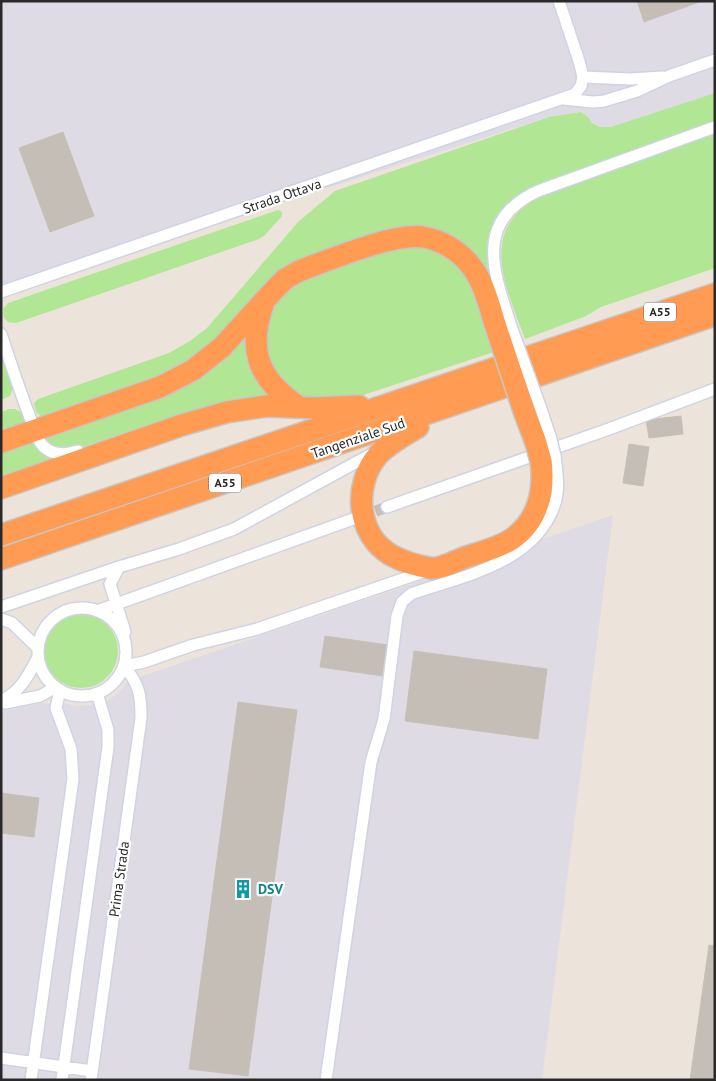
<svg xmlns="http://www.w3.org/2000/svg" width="716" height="1081" font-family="'PT Sans',sans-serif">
  <rect width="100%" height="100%" fill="#ece4da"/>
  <!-- industrial -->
  <path fill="#dedbe4" d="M1,1H715V93L611,127H599L592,123L588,117L581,112L549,117L1,292Z
    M613,515L542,1080H1V711L34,700L45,704L60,702L75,706L90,705L109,700L120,691L128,681Z"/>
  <!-- green -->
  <path fill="#b1e694" d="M715,93V121L546,181C499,199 479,232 490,281L446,238L298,265L241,318L181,371L43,418L36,412L34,403L38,399L169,353L190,341L207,328L298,222L335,191L549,117L581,112L588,117L592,123L599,127H611Z
    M715,134V268L601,307L586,316L525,339C506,287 476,229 541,196Z
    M278,210L282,212V216L264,236L259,239L16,323L8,322L4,318L3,309L8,303Z
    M397,244L432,246L466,270L497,351L345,401L302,400L271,374L263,322L283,288Z
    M250,324L271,393L141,427L73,450C60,451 52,448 43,438L163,392Z
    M1,351L12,384L13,388L10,396L1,400Z
    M9,409H15L22,413L25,422L21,427L1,435V412Z
    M31,438C36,450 42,456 55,459L1,480V448Z
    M44 651a37 37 0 1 1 74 0a37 37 0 1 1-74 0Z"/>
  <!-- building -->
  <path fill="#c4beb6" stroke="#c8c0b4" d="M637,1H702L644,22Z
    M63,132L94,216L50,232L19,148Z
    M681,416L683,434L649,438L646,420Z
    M629,444L649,447L643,486L623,483Z
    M325,636L388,645L383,676L320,667Z
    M414,651L547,669L538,739L405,721Z
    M238,702L297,710L248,1076L189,1069Z
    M1,793L39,798L34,837L1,833Z
    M709,945L715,946V1072L714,1080H690Z"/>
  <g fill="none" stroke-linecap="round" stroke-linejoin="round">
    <!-- street-tunnel -->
    <path stroke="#c5bfb7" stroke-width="11" stroke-dasharray="11 5.5" stroke-linecap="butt" d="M360,517L387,507"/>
    <!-- street casing -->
    <g stroke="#cfd3e3" stroke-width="14">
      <path id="street" d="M583,77L630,79L662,77
        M564,99L593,102L604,101L637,91L669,76L715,60
        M1,292L575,94L581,86L583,77L579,61L559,1
        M513,332C496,278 470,222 538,191L715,127
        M1,334C11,364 21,395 33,425C36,432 37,440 43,446C53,456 66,455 78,451
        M540,406L551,439
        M387,507L609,429L715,389
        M119,567L110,584L125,632
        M1,607L119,567L179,549L234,529L377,451
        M38 652a44 44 0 1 1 88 0a44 44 0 1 1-88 0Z
        M97,611L356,518
        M1,619L12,623L38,648
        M124,666L144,662L193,645L257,629L429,570
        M1,701C21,691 28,676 38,657
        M5,703L40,696L56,687
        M1,1058L92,1071
        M31,1080L73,779L71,749L56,708L60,690
        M62,1080L108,747V730L97,693
        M91,1080L141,718C141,694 139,684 124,666
        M326,1080L371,762L384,719L397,616L402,602L411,594C462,576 533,564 554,506C560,490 557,473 555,456"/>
    </g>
    <!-- highway casing -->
    <g stroke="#c7c7c7" stroke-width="24">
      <path id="highway" d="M263,305C247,351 259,380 299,407
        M524,411L536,443
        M418,427C405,435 389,443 378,455C353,484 356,534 391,555C402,561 418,566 430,568C438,570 458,560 466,557C481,552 499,548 512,539C538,521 545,491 541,461
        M1,442L160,387L193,370L222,347L275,289L285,279L299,271C329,260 393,233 423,237C441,240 460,251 471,266C486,285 491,314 499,336
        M1,488L182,425L227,412L267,406L316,408L359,406
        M1,535L715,294
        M1,559L715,315"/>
    </g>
    <!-- street -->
    <use href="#street" stroke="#fff" stroke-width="11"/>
    <!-- highway -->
    <use href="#highway" stroke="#ff9b53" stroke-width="21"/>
    <!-- street-bridge casing -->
    <g stroke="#cfd3e3" stroke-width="14" stroke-linecap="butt">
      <path id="street-bridge" d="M513,332L540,406
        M551,439L555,456"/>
    </g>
    <!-- highway-bridge casing -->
    <g stroke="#c7c7c7" stroke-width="24" stroke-linecap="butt">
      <path id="highway-bridge" d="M499,336L524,411
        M536,443L541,461"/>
    </g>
    <!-- street-bridge -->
    <use href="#street-bridge" stroke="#fff" stroke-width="11"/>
    <!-- highway-bridge -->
    <use href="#highway-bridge" stroke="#ff9b53" stroke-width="21"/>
  </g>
  <!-- icons -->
  <defs>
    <g id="building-bare" transform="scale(1.5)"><path d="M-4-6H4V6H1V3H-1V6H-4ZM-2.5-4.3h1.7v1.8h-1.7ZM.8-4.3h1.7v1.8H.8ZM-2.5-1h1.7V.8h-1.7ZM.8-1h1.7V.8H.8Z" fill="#0f9aa8" stroke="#fff" stroke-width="2.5" paint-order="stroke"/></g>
  </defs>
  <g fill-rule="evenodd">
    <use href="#building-bare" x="243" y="889"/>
  </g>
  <g text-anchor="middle" stroke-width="4.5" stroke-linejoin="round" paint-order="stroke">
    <!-- shield labels -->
    <g fill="#fff" stroke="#696969" stroke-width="1">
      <rect x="644" y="302.5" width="32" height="19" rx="4"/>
      <rect x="209" y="473.5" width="32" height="19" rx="4"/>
    </g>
    <g font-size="12" font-weight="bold" fill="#292929">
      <text x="660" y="316">A55</text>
      <text x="225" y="487">A55</text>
    </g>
    <!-- street labels -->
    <g font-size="14" fill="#292929" stroke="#fff">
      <text transform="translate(282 196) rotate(-19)" y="5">Strada Ottava</text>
      <text transform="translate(358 438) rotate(-19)" y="5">Tangenziale Sud</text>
      <text transform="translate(119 879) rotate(-82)" y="5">Prima Strada</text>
    </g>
    <!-- culture labels -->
    <g font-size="14" font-weight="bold" fill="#0d838f" stroke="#fff" text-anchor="start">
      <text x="258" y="894">DSV</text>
    </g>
  </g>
  <!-- border -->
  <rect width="716" height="1081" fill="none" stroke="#292929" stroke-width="5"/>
</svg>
